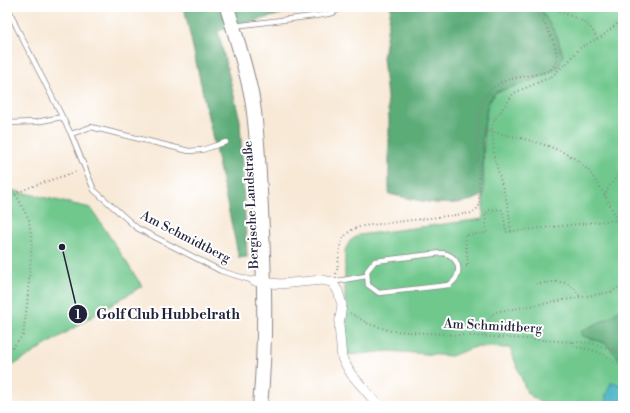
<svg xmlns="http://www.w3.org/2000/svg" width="630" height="413" font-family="'Libre Bodoni',serif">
  <rect width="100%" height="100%" fill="#fff"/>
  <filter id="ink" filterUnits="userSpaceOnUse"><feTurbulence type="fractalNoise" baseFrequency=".025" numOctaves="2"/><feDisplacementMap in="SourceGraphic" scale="8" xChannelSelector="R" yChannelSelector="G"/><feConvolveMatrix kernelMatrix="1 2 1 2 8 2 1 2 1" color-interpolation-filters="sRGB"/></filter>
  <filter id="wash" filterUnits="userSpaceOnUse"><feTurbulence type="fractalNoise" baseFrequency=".012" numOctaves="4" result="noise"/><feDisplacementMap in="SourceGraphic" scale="16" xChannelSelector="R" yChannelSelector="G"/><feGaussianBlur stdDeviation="0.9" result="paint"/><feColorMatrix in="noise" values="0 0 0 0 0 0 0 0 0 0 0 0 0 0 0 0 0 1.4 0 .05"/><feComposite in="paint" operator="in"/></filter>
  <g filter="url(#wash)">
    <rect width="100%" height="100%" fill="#f8e9d7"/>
    <!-- green -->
    <path fill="#70c88d" stroke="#497564" d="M539,7H623V406H545L527,393L510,348L475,347L451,356L389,351L348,355L345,346V250L350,241L359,235L483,219L484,125L488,103L496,92L531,81L558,68L563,55L557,36Z
      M7,189L91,208L142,286L7,369Z"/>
    <!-- forest -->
    <path fill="#5cac78" stroke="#3f675a" d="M184,7H307L218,31L240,120L247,257L239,258Z
      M391,7H539L557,36L563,55L558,68L531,81L496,92L488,103L482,139L484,195C453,211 421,201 389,194V118L383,57Z
      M623,306V363L605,343L583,336L581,331L611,317Z"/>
    <!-- water -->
    <path fill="#47b3c5" stroke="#346a80" d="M611,383H616L623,387V406H609L606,402V395Z"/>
  </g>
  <g filter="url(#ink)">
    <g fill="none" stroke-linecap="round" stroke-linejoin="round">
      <!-- lane casing -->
      <g stroke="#8d8689" stroke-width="6">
        <path id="lane" d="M8,7L16,26L71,134L94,190L137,228L221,271L254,281
          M234,26L322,15L333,13L341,7
          M7,123L36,122L62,117
          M71,134L91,127L189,151L202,150L226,142
          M441,253C459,254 465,275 449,285L379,293L368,285L367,271L375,261Z
          M332,282L366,276"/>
      </g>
      <!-- street casing -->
      <g stroke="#8d8689" stroke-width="10">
        <path id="street" d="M254,281L280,284L322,280L332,282L338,291L342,305L339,325L342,358L351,374L379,406"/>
      </g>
      <!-- primary casing -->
      <g stroke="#8d8689" stroke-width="16">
        <path id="primary" d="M227,7C236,37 246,67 252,98C257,128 258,160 260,191C264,263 267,335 260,406"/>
      </g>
      <!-- path -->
      <path stroke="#8d8689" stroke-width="2" stroke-dasharray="1 3" stroke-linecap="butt" d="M552,7C567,17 592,19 596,39
        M478,129C509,136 552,142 578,161C597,175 616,214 623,237
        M7,197L33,186L78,171
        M605,197L607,190L623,168
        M511,231L508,206L494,157L492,126L495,119L514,93L551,77L568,62L581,47L601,37L623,19
        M466,266H468L465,235L487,233L485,215L489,210L500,209L503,211L506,232L616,220
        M336,274C342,252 334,233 363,226L472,213L479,207C482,175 470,125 485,97C507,55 599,105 534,7
        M536,284C554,282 570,277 580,297
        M350,313L369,324L392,331L592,343L623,354
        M485,336C486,325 487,320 495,312L611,292L623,284
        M572,342L575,347C597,350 606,354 623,369
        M7,354L23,335L27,306L32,242L29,220L15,193"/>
      <!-- lane -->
      <use href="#lane" stroke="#fff" stroke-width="4.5"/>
      <!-- street -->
      <use href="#street" stroke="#fff" stroke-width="9"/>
      <!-- primary -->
      <use href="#primary" stroke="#fff" stroke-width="14"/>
    </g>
  </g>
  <g text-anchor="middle" stroke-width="4" stroke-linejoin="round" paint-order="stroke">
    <!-- street labels -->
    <g font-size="13" fill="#22223b" stroke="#fff">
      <text transform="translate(250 205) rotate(-93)" y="5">Bergische Landstraße</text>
      <text transform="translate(186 236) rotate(27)" y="5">Am Schmidtberg</text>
      <text transform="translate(493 325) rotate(3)" y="5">Am Schmidtberg</text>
    </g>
  </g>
  <!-- callouts -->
  <path fill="none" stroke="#22223b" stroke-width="1.5" d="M62 247L78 314"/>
  <g fill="#22223b" stroke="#fff" stroke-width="1.5">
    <circle cx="62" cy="247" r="4"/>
    <circle cx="78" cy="314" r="10"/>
  </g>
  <g font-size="12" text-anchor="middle" font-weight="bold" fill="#fff">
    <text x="78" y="319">1</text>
  </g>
  <g font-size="14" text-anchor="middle" font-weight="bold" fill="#22223b" stroke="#fff" stroke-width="4" stroke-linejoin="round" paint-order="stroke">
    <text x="168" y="319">Golf Club Hubbelrath</text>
  </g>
  <!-- margin -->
  <rect width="630" height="413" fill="none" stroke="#fff" stroke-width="24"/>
</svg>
